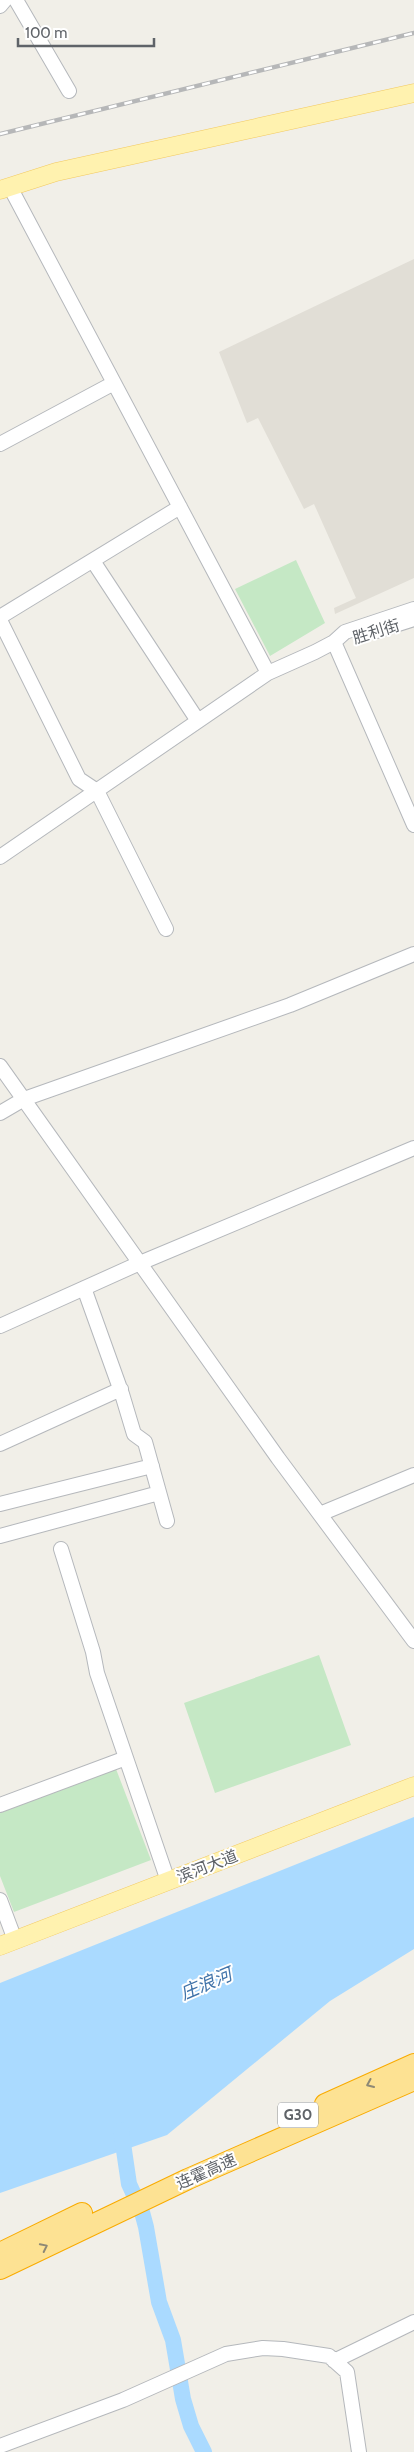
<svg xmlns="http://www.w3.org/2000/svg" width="414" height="2452" font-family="Cabin,'Noto Sans SC',sans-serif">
  <rect width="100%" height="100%" fill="#f1efe8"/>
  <!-- education -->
  <path fill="#e1ded6" d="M414,259V578L335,614L334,608L356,598L314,504L304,509L258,418L247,423L219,352Z"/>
  <!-- green -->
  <path fill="#c5e8c5" d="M296,560L325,623L270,656L235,589Z
    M319,1655L351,1745L215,1793L184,1703Z
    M116,1769L151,1860L14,1912L0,1876V1813Z"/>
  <!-- water -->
  <path fill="#aadaff" d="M414,1817V1949L330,2001L167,2135L0,2193V1983Z"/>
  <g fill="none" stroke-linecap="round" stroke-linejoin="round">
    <!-- river -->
    <path stroke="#aadaff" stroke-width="16" d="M121,2130L129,2184L142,2212L146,2227L159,2302L173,2340L183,2399L191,2426L204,2452"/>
    <!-- minor casing -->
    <g stroke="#b5b8bc" stroke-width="16">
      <path id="minor" d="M16,0L69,91
        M0,6L5,0
        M10,187L268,673
        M0,444L114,383
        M93,561L198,721
        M0,617L180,507
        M0,620L79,779L97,791L166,929
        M376,631L414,619
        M334,642L414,825
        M0,857L268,673L315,652L334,642L345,632L414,609
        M0,1066L278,1458L414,1641
        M0,1113L24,1099L290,1005L414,954
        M84,1288L122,1394L134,1434L145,1442L167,1521
        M0,1326L140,1263L414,1148
        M0,1444L121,1389
        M0,1504L152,1466
        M320,1514L414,1475
        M0,1536L159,1493
        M61,1549L93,1652L97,1673L168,1881
        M0,1805L126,1758
        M0,1900L15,1940
        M334,2361L414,2322
        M0,2446L123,2400L226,2354L263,2348L283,2349L329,2356L347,2372L359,2452"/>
    </g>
    <!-- major casing -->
    <g stroke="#f2c960" stroke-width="19">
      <path id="major" d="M0,190L56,172L414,93
        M0,1946L414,1786"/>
    </g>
    <!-- highway casing -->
    <g stroke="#f9ab00" stroke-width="22">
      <path id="highway" d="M325,2104L414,2064
        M0,2253L82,2213
        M0,2269L188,2179L414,2080"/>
    </g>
    <!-- minor -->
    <use href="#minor" stroke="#fff" stroke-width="14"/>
    <!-- major -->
    <use href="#major" stroke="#fff2af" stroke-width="18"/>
    <!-- highway -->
    <use href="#highway" stroke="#fde293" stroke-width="20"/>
    <!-- rail casing -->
    <g stroke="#b6b7b8" stroke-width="4.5">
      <path id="rail" d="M0,134L414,33"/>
    </g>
    <!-- rail -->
    <use href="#rail" stroke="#fff" stroke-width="2.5" stroke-dasharray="8" stroke-linecap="butt"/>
  </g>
  <!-- one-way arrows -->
  <defs><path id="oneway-chevron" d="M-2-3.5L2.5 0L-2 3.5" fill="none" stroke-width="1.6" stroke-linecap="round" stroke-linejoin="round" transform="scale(1.25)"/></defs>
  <g stroke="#8e8975">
    <use href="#oneway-chevron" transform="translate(370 2084) rotate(156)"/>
    <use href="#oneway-chevron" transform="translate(44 2247) rotate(-26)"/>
  </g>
  <g text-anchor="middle" stroke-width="4" stroke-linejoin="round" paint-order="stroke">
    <!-- shield labels -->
    <rect fill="#fff" stroke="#8f9295" stroke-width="1" x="278" y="2102.5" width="40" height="25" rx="4"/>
    <g font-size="15" font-weight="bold" fill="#5f6368">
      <text x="298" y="2120">G30</text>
    </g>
    <!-- street labels -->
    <g font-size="16" fill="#5f6368" stroke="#fff">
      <text transform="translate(376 631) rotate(-17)" y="6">胜利街</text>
      <text transform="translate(207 1866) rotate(-21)" y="6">滨河大道</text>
      <text transform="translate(206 2171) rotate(-24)" y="6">连霍高速</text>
    </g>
    <!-- water labels -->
    <g font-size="18" font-style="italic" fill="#4174aa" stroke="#fff">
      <text transform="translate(206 1984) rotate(-23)" y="6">庄浪河</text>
    </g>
  </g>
  <!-- scale -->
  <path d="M18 38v8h136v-8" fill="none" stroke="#5f6368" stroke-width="2.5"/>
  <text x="25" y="38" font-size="15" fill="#5f6368" stroke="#ffffff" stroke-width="4" paint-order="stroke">100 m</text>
</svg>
